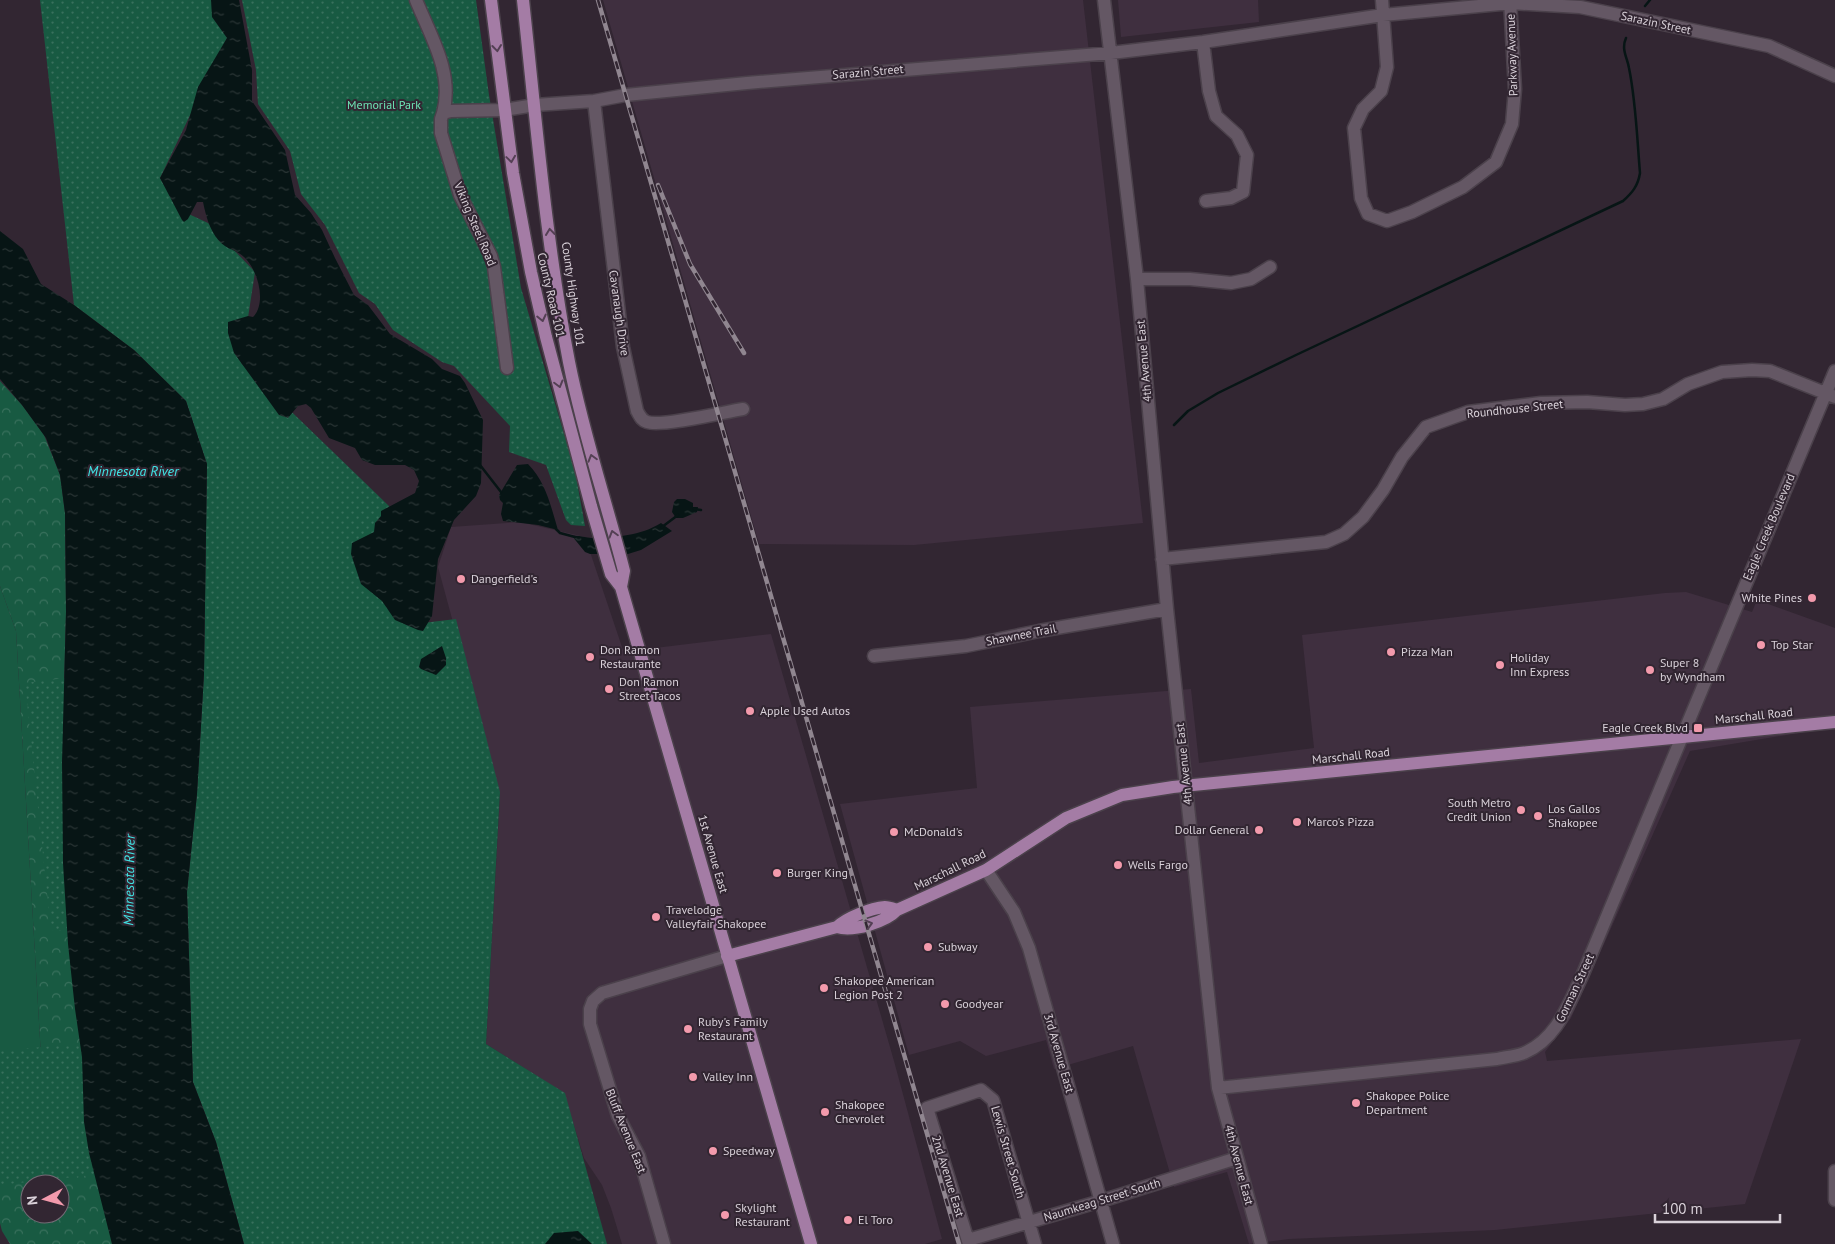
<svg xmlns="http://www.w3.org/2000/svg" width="1835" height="1244" font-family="'PT Sans',sans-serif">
  <defs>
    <pattern id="forest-crowns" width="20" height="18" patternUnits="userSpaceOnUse" patternTransform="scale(1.25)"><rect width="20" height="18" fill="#185a42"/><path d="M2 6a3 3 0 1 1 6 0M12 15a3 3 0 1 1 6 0" fill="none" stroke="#39715d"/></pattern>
    <pattern id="park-dots" width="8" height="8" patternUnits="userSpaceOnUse" patternTransform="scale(1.25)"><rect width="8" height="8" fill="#185a42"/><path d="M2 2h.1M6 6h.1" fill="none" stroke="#39715d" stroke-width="1.8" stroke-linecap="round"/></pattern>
    <pattern id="water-ripples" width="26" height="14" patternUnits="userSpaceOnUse" patternTransform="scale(1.25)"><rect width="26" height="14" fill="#071515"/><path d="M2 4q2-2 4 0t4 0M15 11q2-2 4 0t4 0" fill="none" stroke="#2b3636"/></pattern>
  </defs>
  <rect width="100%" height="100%" fill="#322632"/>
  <!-- built -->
  <path fill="#3f2f3f" d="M603,0H1083L1143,523L914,545L759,544Z
    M1118,0H1258L1259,22L1121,37Z
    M520,522L585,537L623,650L655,648L771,634L894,1061L942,1239L925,1244H622L611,1208L602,1185L584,1158L564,1093L486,1044L500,795L438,567L451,527Z
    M1686,592L1752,612L1757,600L1835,628V727L1690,751L1571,1018L1545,1052L1547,1061L1801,1039L1745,1204L1495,1230L1289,1239L1249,1244L1227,1172L1174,1187L1133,1046L1054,1069L1046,1040L986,1056L960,1041L909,1055L840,804L977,788L970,707L1191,689L1199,763L1314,748L1302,635L1665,593Z"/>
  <!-- grass -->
  <path fill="#185a42" d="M0,586L16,631L43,1090L0,1098Z"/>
  <!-- forest -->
  <path fill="url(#forest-crowns)" fill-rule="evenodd" d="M0,381L22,405L44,435L60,475L65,513L66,612L62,762L112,1244H10L2,1231L0,1223V1098L43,1090L16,631L0,586ZM30,1184H60V1214H30Z"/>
  <!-- park -->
  <path fill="url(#park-dots)" d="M40,0H219L227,38L160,178L178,209L208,223L255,272L241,363L389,506L406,625L456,619L500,792L486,1044L565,1093L607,1244H244L216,1142L193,1082L187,892L197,794L204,674L207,464L186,401L134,350L74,305Z
    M242,0H476L489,95L521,288L575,471L585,526L571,525L566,520L546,465L509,452L510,426L454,366L442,362L393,330L375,304L359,293L325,225L301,194L290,151L258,104L256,70Z
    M114,672L109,925L51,931L25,683Z
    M114,1040L130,1171L0,1185V1051Z"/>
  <!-- water -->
  <path fill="url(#water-ripples)" d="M211,0H239L252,70V101L285,150L295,195L311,213L322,230L335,258L354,295L368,305L390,334L432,359L442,369L460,376L465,383L483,420L481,483L476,496L454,520L438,559L432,616L423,631L418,630L395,620L382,601L361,584L351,554L352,543L374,532L375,523L381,516V511L415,493L419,481L414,470L405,465H375L362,460L355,448L329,438L311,408L306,404L298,406L288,418L279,415L234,353L228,333V322L248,316L253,317C267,303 258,270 244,257C237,250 227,250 219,241C209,229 206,216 203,202H197L188,219L184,222L182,220L160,178L186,130L198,87L227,38L212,17Z
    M0,231L23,249L41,284L74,305L134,350L186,401L207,464L204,674L197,794L187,892L193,1082L216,1142L244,1244H112L89,1153L84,1122L82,1057L75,1009L68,944L63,863L62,762L66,612L65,513L60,475L46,438L22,405L0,379Z
    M528,464C546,482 551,507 558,530L538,525L503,521L501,514L503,503L500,500L499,495L517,465Z
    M677,499H685L693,503V507H698L697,512L683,518H676L672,512L674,502Z
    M661,523L672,531L641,550L628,554H590L585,552L572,536C579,535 585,538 592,538C616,537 640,536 661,523Z
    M442,646L446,658V665L436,675L421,669L419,667L421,659Z
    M578,1231L592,1244H545L554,1233Z"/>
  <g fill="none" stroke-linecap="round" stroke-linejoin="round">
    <!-- stream -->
    <path stroke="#071515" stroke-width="2.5" d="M1645,6L1650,0
      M1174,425L1188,411L1218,393L1296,355L1623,201C1632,193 1638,186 1640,173C1637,138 1636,102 1629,68C1627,57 1621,49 1626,38
      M480,465L501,492
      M694,509L701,510
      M662,527L678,515
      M556,529L560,533L575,537"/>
    <!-- minor casing -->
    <g stroke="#4b414b" stroke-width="15">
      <path id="minor" d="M416,0C430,35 454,73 443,113
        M1104,0L1137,279L1167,609L1218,1088L1261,1244
        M1382,0L1387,67L1381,91L1363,109L1354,128L1361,198L1368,214L1387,221L1412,212L1463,187L1496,162L1512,124L1515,89L1510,0
        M1203,42L1209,91L1216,116L1237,135L1247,155L1243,192L1231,198L1206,201
        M594,101L623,347L637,411C640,416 641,420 647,422C662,427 724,412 743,409
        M1137,279H1190L1231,283L1251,279L1270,267
        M507,368L494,267L491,256L460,195L441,133V119L443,113L451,111L504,110L535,105L594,101L626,95L747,83L1111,53L1203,42L1383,15L1511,3L1580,7L1769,46L1835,76
        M1162,559L1326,542L1344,534L1363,517L1383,490L1402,457L1426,427L1468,412L1541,403L1587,402L1625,405L1643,404L1663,399L1688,384L1722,372L1752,370L1770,371L1835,397
        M874,656L966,646L1039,631L1167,609
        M986,870L1014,912L1029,948L1113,1244
        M1218,1088L1497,1059C1506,1057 1516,1056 1524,1053C1557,1039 1568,1005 1582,976L1835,371
        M1835,1171V1200
        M968,1240L1101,1201L1237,1158
        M664,1244L639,1156L618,1116L590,1024V1009L593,1001L602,993L727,956
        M969,1244L927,1108L981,1090L993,1100L1035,1244"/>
    </g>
    <!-- major casing -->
    <g stroke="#4b414b" stroke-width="15">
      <path id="major" d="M491,0L513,173L531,272L546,337L591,506L611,574L621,587L811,1244
        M523,0C536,120 546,243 569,362C583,433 606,501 624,571L621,587
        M837,927C846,918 871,908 885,907C889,907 894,909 897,910
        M727,956L837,927C853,932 886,922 897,910L986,870L1066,818L1122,795L1173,787L1835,722"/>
    </g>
    <!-- minor -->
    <use href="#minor" stroke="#645764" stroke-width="12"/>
    <!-- major -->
    <use href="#major" stroke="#a47ca5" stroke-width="12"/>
    <!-- rail casing -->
    <g stroke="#908690" stroke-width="4.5">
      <path id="rail" d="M598,0L959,1244
        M658,185L690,264L744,353"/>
    </g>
    <!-- rail -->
    <use href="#rail" stroke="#322632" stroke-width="2.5" stroke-dasharray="8" stroke-linecap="butt"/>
  </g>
  <!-- one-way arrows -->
  <defs><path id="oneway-chevron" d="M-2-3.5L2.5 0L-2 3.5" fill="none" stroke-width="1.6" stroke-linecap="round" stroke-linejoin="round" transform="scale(1.25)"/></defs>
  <g stroke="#544054">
    <use href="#oneway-chevron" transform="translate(497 48) rotate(83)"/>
    <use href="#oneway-chevron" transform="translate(511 159) rotate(82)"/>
    <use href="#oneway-chevron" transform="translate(550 232) rotate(-97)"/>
    <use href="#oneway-chevron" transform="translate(542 318) rotate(77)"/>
    <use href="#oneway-chevron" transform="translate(559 384) rotate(75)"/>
    <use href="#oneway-chevron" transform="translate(592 458) rotate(-106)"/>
    <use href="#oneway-chevron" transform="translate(613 534) rotate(-106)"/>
    <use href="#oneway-chevron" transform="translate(869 924) rotate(-16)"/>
  </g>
  <!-- markers -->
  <g fill="#f39aac" stroke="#322632" stroke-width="2">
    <circle cx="461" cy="579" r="5"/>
    <circle cx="1812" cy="598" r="5"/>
    <circle cx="1761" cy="645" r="5"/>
    <circle cx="1391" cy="652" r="5"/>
    <circle cx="590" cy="657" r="5"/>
    <circle cx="1500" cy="665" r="5"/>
    <circle cx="1650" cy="670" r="5"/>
    <circle cx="609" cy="689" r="5"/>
    <circle cx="750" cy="711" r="5"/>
    <rect x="1693" y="723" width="10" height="10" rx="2.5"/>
    <circle cx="1521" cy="810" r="5"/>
    <circle cx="1538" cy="816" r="5"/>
    <circle cx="1297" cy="822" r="5"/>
    <circle cx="1259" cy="830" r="5"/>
    <circle cx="894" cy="832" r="5"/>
    <circle cx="1118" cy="865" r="5"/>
    <circle cx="777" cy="873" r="5"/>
    <circle cx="656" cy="917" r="5"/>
    <circle cx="928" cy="947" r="5"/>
    <circle cx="824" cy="988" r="5"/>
    <circle cx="945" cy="1004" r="5"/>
    <circle cx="688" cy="1029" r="5"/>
    <circle cx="693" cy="1077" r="5"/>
    <circle cx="1356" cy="1103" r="5"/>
    <circle cx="825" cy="1112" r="5"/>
    <circle cx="713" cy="1151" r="5"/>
    <circle cx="725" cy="1215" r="5"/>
    <circle cx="848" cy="1220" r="5"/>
  </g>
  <g text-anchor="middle" stroke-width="4" stroke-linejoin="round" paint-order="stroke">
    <!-- street labels -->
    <g font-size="12" fill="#d9d1d9" stroke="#322632">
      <text transform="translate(1656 23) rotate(12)" y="4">Sarazin Street</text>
      <text transform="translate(1512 55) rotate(-92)" y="4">Parkway Avenue</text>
      <text transform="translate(868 72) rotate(-5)" y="4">Sarazin Street</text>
      <text transform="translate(475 224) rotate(67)" y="4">Viking Steel Road</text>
      <text transform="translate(573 294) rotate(82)" y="4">County Highway 101</text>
      <text transform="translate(551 295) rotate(77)" y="4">County Road 101</text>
      <text transform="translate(619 313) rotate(82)" y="4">Cavanaugh Drive</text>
      <text transform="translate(1144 361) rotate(-95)" y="4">4th Avenue East</text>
      <text transform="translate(1515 409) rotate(-6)" y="4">Roundhouse Street</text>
      <text transform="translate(1769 527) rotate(-67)" y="4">Eagle Creek Boulevard</text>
      <text transform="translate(1021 635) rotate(-11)" y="4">Shawnee Trail</text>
      <text transform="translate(1754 716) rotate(-6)" y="4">Marschall Road</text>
      <text transform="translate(1351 756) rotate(-6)" y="4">Marschall Road</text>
      <text transform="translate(1184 764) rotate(-96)" y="4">4th Avenue East</text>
      <text transform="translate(713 854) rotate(74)" y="4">1st Avenue East</text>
      <text transform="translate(950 870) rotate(-26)" y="4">Marschall Road</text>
      <text transform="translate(1575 988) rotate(-65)" y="4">Gorman Street</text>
      <text transform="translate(1059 1053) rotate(74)" y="4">3rd Avenue East</text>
      <text transform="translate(626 1131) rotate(68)" y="4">Bluff Avenue East</text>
      <text transform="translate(1008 1152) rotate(74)" y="4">Lewis Street South</text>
      <text transform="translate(1239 1165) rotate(75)" y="4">4th Avenue East</text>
      <text transform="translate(948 1176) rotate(73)" y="4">2nd Avenue East</text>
      <text transform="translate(1102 1200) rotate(-17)" y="4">Naumkeag Street South</text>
    </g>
    <!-- park labels -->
    <g font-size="12" fill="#6de5b5" stroke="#322632">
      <text x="384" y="109">Memorial Park</text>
    </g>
    <!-- poi labels -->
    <g font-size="12" fill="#d9d1d9" stroke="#322632" text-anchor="start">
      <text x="471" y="583">Dangerfield's</text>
      <text x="1802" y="602" text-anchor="end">White Pines</text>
      <text x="1771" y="649">Top Star</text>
      <text x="600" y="654">Don Ramon<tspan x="600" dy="14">Restaurante</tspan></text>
      <text x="1401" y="656">Pizza Man</text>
      <text x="1510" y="662">Holiday<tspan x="1510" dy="14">Inn Express</tspan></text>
      <text x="1660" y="667">Super 8<tspan x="1660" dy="14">by Wyndham</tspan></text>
      <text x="619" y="686">Don Ramon<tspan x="619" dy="14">Street Tacos</tspan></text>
      <text x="760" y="715">Apple Used Autos</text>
      <text x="1688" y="732" text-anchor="end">Eagle Creek Blvd</text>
      <text x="1511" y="807" text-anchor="end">South Metro<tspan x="1511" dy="14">Credit Union</tspan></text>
      <text x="1548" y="813">Los Gallos<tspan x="1548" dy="14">Shakopee</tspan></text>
      <text x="1307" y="826">Marco's Pizza</text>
      <text x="1249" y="834" text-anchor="end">Dollar General</text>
      <text x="904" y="836">McDonald's</text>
      <text x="1128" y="869">Wells Fargo</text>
      <text x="787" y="877">Burger King</text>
      <text x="666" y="914">Travelodge<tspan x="666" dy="14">Valleyfair Shakopee</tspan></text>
      <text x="938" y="951">Subway</text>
      <text x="834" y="985">Shakopee American<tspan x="834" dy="14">Legion Post 2</tspan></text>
      <text x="955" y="1008">Goodyear</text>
      <text x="698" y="1026">Ruby's Family<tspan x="698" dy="14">Restaurant</tspan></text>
      <text x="703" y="1081">Valley Inn</text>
      <text x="1366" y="1100">Shakopee Police<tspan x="1366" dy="14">Department</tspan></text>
      <text x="835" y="1109">Shakopee<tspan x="835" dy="14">Chevrolet</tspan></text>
      <text x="723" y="1155">Speedway</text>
      <text x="735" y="1212">Skylight<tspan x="735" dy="14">Restaurant</tspan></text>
      <text x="858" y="1224">El Toro</text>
    </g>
    <!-- water labels -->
    <g font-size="14" font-style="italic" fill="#40e4e5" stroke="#322632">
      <text x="133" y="476">Minnesota River</text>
      <text transform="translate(129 880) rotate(-89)" y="5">Minnesota River</text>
    </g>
  </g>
  <!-- north arrow -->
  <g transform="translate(45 1199) rotate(264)"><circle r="24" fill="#322632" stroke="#756a75"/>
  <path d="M0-4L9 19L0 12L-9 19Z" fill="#f39aac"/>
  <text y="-8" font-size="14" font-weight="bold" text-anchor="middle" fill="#d9d1d9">N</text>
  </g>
  <!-- scale -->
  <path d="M1655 1214v8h125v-8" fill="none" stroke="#d9d1d9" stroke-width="2.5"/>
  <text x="1662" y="1214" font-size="15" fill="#d9d1d9" stroke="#322632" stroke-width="4" paint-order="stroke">100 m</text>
</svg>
